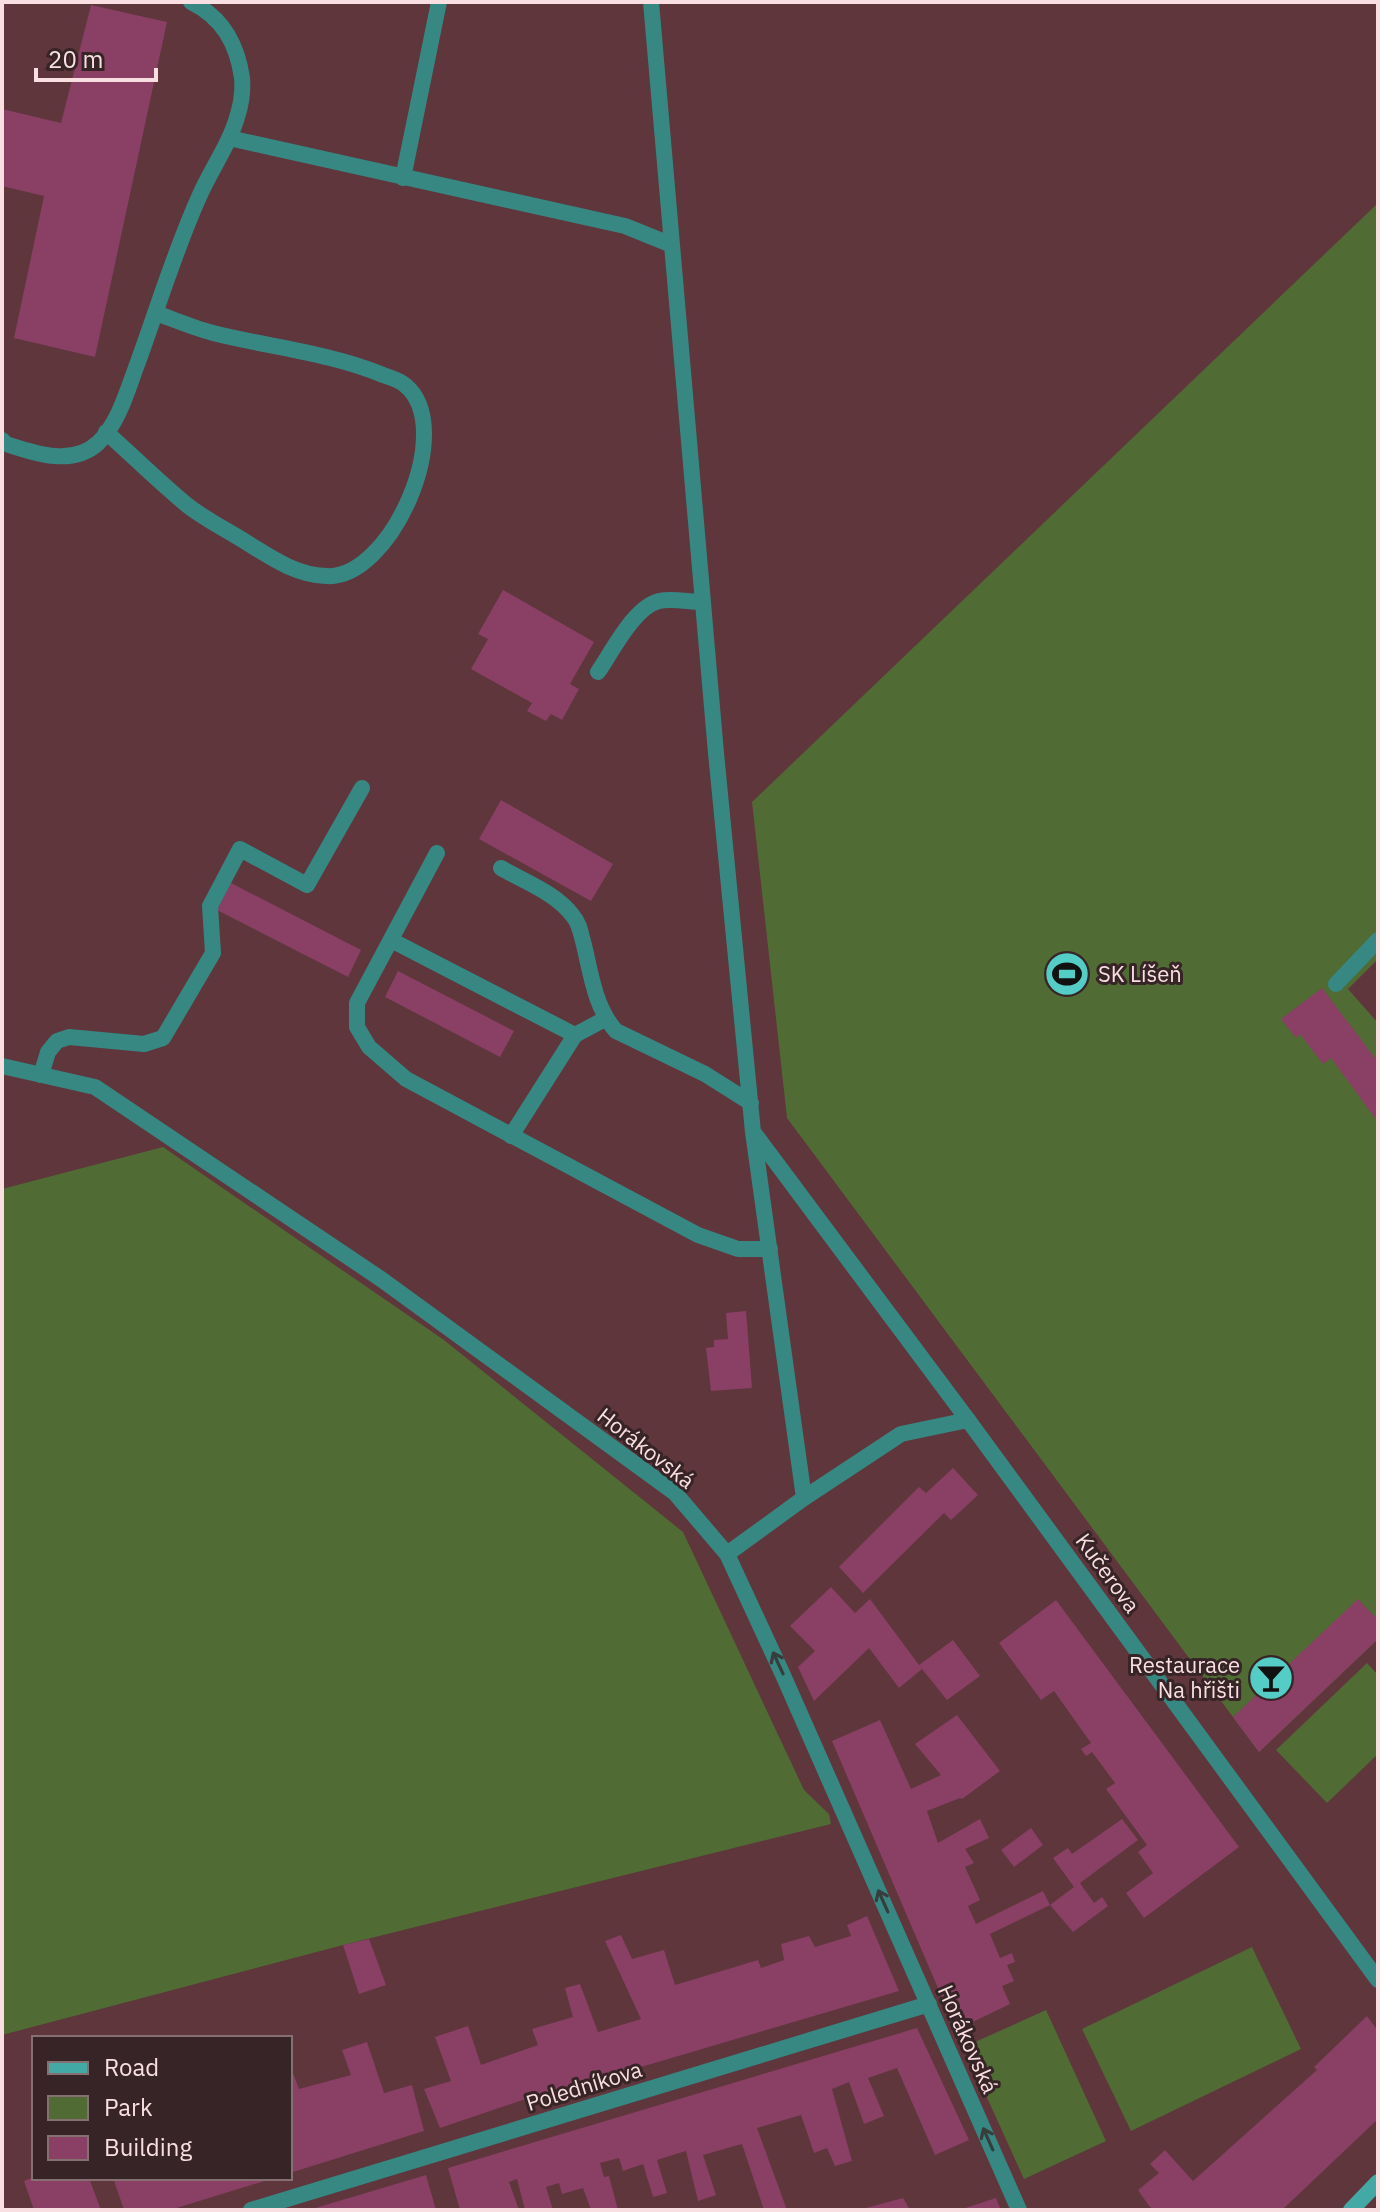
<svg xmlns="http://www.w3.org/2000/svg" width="1380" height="2212" font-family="'IBM Plex Sans',sans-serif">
  <rect width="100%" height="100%" fill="#5e363c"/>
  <!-- green -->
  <path fill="#506b34" d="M1378,203V959L1348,989L1378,1023V1639L1259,1752L787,1118L752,802Z
    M163,1147L444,1340L683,1532L804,1790L829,1814L831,1824L343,1945L2,2035V1189Z
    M1367,1663L1378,1675V1754L1327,1803L1276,1750Z
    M1252,1947L1301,2049L1131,2131L1082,2029Z
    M1046,2010L1106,2141L1024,2179L964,2047Z"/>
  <!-- building -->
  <path fill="#8a3f65" d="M91,5L167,22L95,357L14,338L44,196L2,186V109L61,123Z
    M503,590L594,642L570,684L579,689L562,720L551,714L546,721L527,711L532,703L471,669L488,639L478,634Z
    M501,800L613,864L591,901L479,839Z
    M231,883L361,950L348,977L217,910Z
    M398,971L514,1031L500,1057L385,997Z
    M1322,988L1378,1062V1122L1331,1058L1323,1064L1300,1034L1296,1038L1281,1019Z
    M746,1311L752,1388L711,1391L706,1348L714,1347V1340L728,1339L726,1313Z
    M953,1468L978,1495L951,1520L944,1513L863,1593L839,1567L919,1487L926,1493Z
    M831,1587L855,1613L870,1599L919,1665L953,1640L980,1676L947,1700L922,1669L899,1688L869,1648L814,1701L798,1667L815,1651L790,1626Z
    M1358,1599L1378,1620V1639L1259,1752L1233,1717Z
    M1056,1600L1239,1847L1144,1918L1126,1893L1153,1873L1138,1852L1147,1845L1106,1789L1115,1783L1092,1752L1086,1756L1081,1749L1091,1743L1054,1691L1041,1700L999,1643Z
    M957,1715L1000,1771L962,1799L960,1798L927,1811L938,1843L980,1819L989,1838L965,1849L974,1863L965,1867L980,1900L968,1906L976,1924L1043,1891L1050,1905L990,1934L1000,1958L1012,1953L1015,1962L1007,1965L1014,1981L1002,1986L1010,2004L956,2030L832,1741L880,1720L911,1789L941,1775L915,1744Z
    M1122,1819L1138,1840L1080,1883L1094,1903L1102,1897L1108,1906L1073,1932L1050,1905L1074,1887L1053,1858L1068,1848L1072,1854Z
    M1031,1828L1043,1845L1014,1867L1001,1850Z
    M867,1916L899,1991L556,2092L555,2089L440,2128L424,2089L451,2081L435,2037L468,2026L481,2065L538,2045L532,2029L573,2017L565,1988L580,1984L598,2032L641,2019L605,1941L621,1935L632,1959L664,1950L675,1985L758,1960L761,1968L784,1960L781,1944L809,1936L815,1947L851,1936L847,1925Z
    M369,1939L386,1985L359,1994L343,1945Z
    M1367,2016L1378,2031V2119L1282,2210H1154L1149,2206L1138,2190L1159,2173L1150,2164L1165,2150L1193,2181L1317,2070L1314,2067Z
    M917,2028L969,2140L935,2155L897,2068L868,2078L884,2116L864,2124L849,2082L832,2089L852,2161L835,2166L827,2148L814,2153L801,2115L757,2128L787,2210H764L742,2144L703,2155L716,2195L698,2201L686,2151L657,2160L667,2193L653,2197L643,2164L623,2171L619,2158L600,2163L604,2177L609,2176L618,2210H591L583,2188L562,2194L559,2183L546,2187L553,2210H525L517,2179L509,2182L519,2210H460L448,2168Z
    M367,2042L384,2093L412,2085L424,2131L290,2173V2065L299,2089L351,2075L342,2050Z
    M426,2175L436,2210H313L312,2209Z
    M34,2177L89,2178L101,2210H34L24,2181Z
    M113,2178H271V2179L170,2210H124Z
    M903,2198L910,2210H862V2209Z
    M996,2198L1001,2210H962V2209Z"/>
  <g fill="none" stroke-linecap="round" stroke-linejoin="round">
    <!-- lane -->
    <path stroke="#378783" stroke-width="16" d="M651,2L716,753L753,1132L804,1498
      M229,138L625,226L672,245
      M403,178L439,2
      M106,432C133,456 159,482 187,505C206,520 229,531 249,544C273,559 297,575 326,576C390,581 458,428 405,385C399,380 391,378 383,375C330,353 269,347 213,333C194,328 175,320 156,313
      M2,440L6,444C34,453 72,467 98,443C119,423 128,388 138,362C158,307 175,250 199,197C211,169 230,144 238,114C241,104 243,89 242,78C237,43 222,17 191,2
      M598,672C612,652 634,607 659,601C672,598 689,602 703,602
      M437,853L357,1003V1027L369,1047L406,1079L698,1235L738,1249H770
      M501,868C525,882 556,893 573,916C580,924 581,935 584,945C591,974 595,1008 616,1031L705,1074L751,1103
      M391,940L575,1035
      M41,1075L48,1052L57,1041L69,1037L144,1044L163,1038L213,953L210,906L240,849L307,885L362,788
      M754,1133L968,1420
      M511,1136L575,1035L605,1019"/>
    <!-- street -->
    <path stroke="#378783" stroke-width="16" d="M1336,984L1378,940
      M2,1066L95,1087L381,1279L675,1493L727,1554L783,1675L1019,2210
      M727,1554L804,1498L901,1434L968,1420L1378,1980
      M251,2210L929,2004"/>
    <!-- secondary -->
    <path stroke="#42a9a4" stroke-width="16" d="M1351,2210L1378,2182"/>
  </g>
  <!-- one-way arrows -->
  <defs><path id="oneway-shaft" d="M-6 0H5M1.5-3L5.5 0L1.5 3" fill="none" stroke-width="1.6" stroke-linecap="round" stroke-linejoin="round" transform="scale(2)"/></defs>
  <g stroke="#373d3d">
    <use href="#oneway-shaft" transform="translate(778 1663) rotate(-115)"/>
    <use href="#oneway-shaft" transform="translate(883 1901) rotate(-114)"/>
    <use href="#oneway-shaft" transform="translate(988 2139) rotate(-114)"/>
  </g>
  <!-- icons -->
  <defs>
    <g id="stadium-disc" transform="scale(2.3)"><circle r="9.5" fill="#54cdc7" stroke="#372426"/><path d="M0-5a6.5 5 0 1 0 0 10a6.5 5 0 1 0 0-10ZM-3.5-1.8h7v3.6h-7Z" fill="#111"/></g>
    <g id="bar-disc" transform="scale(2.3)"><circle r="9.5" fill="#54cdc7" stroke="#372426"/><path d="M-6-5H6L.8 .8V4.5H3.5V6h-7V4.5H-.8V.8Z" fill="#111"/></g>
  </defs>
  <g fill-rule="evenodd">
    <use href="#stadium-disc" x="1067" y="974"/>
    <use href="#bar-disc" x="1271" y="1678"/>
  </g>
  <g text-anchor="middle" stroke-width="6" stroke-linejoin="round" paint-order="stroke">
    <!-- poi labels -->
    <g font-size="22" fill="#f9dfe2" stroke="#372426" text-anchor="start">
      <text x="1098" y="982">SK Líšeň</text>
      <text x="1240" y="1673" text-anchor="end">Restaurace<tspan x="1240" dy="25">Na hřišti</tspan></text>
    </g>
    <!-- street labels -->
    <g font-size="22" fill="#f9dfe2" stroke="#372426">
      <text transform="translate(646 1448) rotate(38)" y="8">Horákovská</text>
      <text transform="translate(1108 1573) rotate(54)" y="8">Kučerova</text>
      <text transform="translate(968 2039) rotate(66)" y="8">Horákovská</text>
      <text transform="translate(584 2086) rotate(-17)" y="8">Poledníkova</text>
    </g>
  </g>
  <!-- border -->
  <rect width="1380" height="2212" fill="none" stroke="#f9dfe2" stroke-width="8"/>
  <!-- legend -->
  <rect x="32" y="2036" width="260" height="144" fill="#372426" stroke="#856f71" stroke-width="2"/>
  <rect x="48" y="2062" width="40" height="12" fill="#42a9a4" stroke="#856f71" stroke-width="2"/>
  <text x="104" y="2076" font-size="24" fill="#f9dfe2">Road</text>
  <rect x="48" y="2096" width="40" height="24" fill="#506b34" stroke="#856f71" stroke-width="2"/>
  <text x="104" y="2116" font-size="24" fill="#f9dfe2">Park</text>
  <rect x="48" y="2136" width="40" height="24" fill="#8a3f65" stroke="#856f71" stroke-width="2"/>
  <text x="104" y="2156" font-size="24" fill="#f9dfe2">Building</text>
  <!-- scale -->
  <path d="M36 68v12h120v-12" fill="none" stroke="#f9dfe2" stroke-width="4"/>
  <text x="48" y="68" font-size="24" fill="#f9dfe2" stroke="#372426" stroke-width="6" paint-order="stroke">20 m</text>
</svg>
